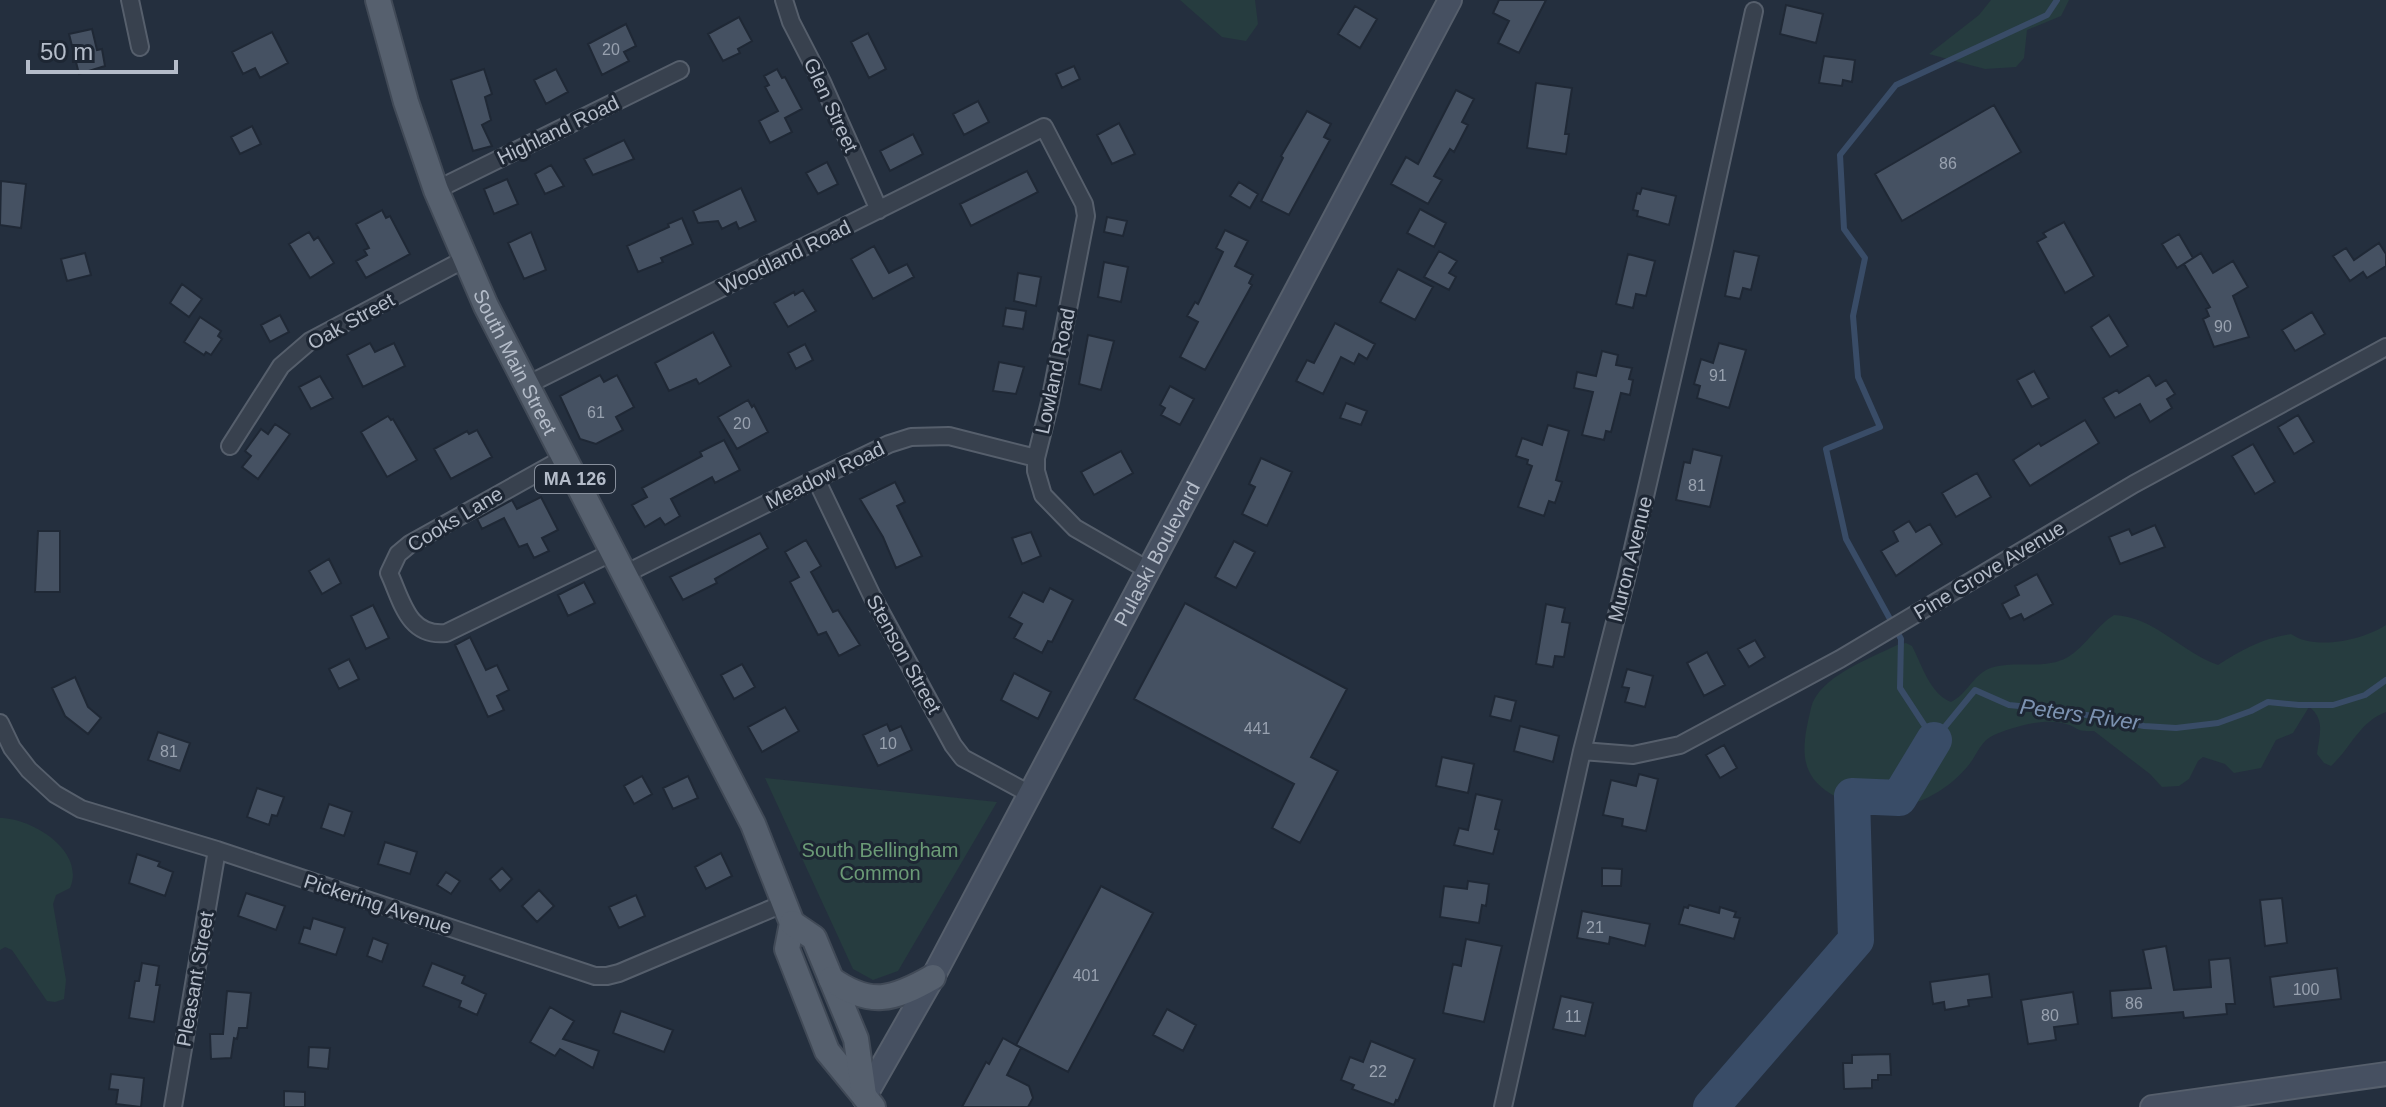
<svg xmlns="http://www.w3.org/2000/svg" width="2386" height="1107" font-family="Helvetica,sans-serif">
  <rect width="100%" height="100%" fill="#242f3e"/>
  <!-- green -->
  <path fill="#263c3f" d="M1180,0H1255L1258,24L1246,41L1222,37Z
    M1991,0H2069L2061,16L2027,30L2024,58L2016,67L1985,69L1929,54L1979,15Z
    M2114,615C2155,617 2181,652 2218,665C2241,650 2263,638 2291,634C2315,651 2363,640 2386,625V712C2359,722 2351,748 2331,766L2324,763L2317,754C2319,736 2326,719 2309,707L2293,733L2276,740L2261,768L2234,773L2225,764L2203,757L2198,761L2189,779L2179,786L2162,787L2150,774L2094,731C2075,732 2080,728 2066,724C2045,717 2013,727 1994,735C1980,741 1977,756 1967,767C1933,807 1877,822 1831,794C1796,773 1803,743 1811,708C1818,677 1871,658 1897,645L1906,643L1912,646C1922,665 1930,694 1951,702C1966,695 1973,676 1988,669C2013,659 2044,671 2068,657C2086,646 2096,626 2114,615Z
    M765,778L997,802L898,971L873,980L853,969Z
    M0,818C32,818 86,851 70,888L56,895L53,904L66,980L64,999L55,1002L47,1001L12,950L5,947L0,950Z"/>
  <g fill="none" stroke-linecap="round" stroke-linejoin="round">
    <!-- stream -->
    <path stroke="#394c67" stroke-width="6" d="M2057,0L2047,15L1896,85L1840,155L1844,229L1865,258L1853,316L1858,377L1880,427L1826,449L1846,539L1901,639L1900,688L1934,740L1975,690L2009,705L2060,710L2144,726L2176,728L2218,723L2251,711L2268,702L2299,705H2333L2365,695L2386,680"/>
    <!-- river -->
    <path stroke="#394c67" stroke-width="36" d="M1711,1107L1856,940L1852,796L1899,798L1934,740"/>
  </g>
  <!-- building -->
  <path fill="#455162" stroke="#1f2835" stroke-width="2" d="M1499,0H1546L1519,53L1498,43L1509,21L1493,13Z
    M1786,5L1823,14L1816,43L1780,34Z
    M1355,6L1377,19L1360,48L1338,34Z
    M739,17L752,41L738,49L740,53L723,61L708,34Z
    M626,24L636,46L624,52L629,61L602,75L588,44Z
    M92,29L97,50L102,49L105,66L79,74L69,34Z
    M272,32L288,63L260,78L255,68L243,74L232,52Z
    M868,33L886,69L869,78L851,42Z
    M1824,56L1855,60L1852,82L1843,80L1842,86L1819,83Z
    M1074,66L1080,79L1062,88L1056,74Z
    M484,69L492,94L485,97L491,120L482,125L492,146L473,151L451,80Z
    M556,69L568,92L546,104L534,80Z
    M777,69L782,78L785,77L802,109L785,118L792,132L770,143L759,121L778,111L765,87L769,85L764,76Z
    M1536,83L1572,88L1565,134H1569L1566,154L1527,148Z
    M1456,90L1474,99L1462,122L1468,125L1454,152L1450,149L1434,176L1442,180L1428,204L1391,184L1406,157L1418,164Z
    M978,101L989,122L964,135L953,114Z
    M1994,105L2021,152L1902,221L1875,174Z
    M1307,111L1331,124L1324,137L1330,140L1289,215L1261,201L1283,158L1281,156Z
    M1119,123L1135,154L1112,164L1097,135Z
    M252,126L261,144L240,154L231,137Z
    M913,134L923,154L890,171L880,151Z
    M624,140L634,159L593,175L584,159Z
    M827,162L838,184L818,194L806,173Z
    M551,165L564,186L545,194L535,174Z
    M1027,171L1038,192L971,226L960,204Z
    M507,179L518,204L494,214L484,189Z
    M1,181L26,184L21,228L0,225Z
    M1239,182L1258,194L1250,208L1230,196Z
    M741,188L756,221L739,229L736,222L722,229L718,221L698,223L693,211Z
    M1642,188L1676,196L1669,225L1637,216L1638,211L1633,210L1637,193L1640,194Z
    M1420,209L1446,223L1434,247L1407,233Z
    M382,210L386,218L390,216L410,254L366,278L356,261L367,255L364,250L369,248L356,224Z
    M1107,217L1127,221L1123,236L1104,232Z
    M682,218L693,244L661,258L663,262L638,272L627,246L669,227L668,224Z
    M2064,222L2094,276L2065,293L2037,242L2046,237L2043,233Z
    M1225,230L1248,241L1235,266L1253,275L1249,283L1252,285L1205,370L1180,357L1198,322L1187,316L1195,302L1198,304L1223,252L1216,248Z
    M309,232L314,240L318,237L334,263L310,278L289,244Z
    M531,232L546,270L524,279L508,243Z
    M2179,234L2193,258L2177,268L2162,244Z
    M2379,243L2386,254V266L2367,278L2363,272L2350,281L2333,256L2346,248L2354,260Z
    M874,246L889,273L907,264L914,277L873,299L851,259Z
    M1439,251L1457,261L1449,273L1456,277L1449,290L1424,277Z
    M1734,251L1759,256L1751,290L1743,288L1740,299L1725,296Z
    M85,253L91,275L67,281L61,259Z
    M2201,253L2213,273L2233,261L2248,287L2233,296L2249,337L2214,347L2203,319L2209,316L2206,309L2210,307L2184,264Z
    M1628,254L1655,261L1646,296L1636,294L1633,308L1616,304Z
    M1104,262L1128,267L1121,302L1098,297Z
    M1398,269L1433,287L1415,320L1380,302Z
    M1018,273L1041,277L1036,306L1014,301Z
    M182,284L202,299L189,317L170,303Z
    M803,290L816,311L788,327L774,303L794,292L795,295Z
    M1006,308L1026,311L1023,329L1003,326Z
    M2312,312L2325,334L2295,351L2282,330Z
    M280,315L289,332L270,342L261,325Z
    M2109,315L2128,346L2110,357L2091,327Z
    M200,317L221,331L218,336L222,339L211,355L206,352L204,355L184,342Z
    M1335,323L1375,344L1367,359L1359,354L1354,364L1341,357L1323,394L1296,381L1307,360L1314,363Z
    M713,332L731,366L699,384L696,379L669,391L655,363Z
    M1088,335L1114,341L1101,390L1079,384Z
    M370,343L375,352L394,343L405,366L363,387L347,355Z
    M1719,343L1746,350L1729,408L1697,398L1700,386L1694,384L1701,359L1713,363Z
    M805,344L813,360L796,369L788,353Z
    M1602,351L1618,355L1616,365L1632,368L1629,379L1633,380L1630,395L1621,393L1611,432L1606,431L1604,440L1582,435L1593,392L1574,388L1577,372L1596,376Z
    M999,362L1024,367L1016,394L993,391Z
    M2034,371L2049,398L2032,407L2017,380Z
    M600,375L604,382L617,375L634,407L616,417L623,430L596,444L580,439L560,396Z
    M2149,375L2156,386L2166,380L2175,394L2167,399L2172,408L2150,422L2140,404L2115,418L2103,398L2117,390L2119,393Z
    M320,376L333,398L311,409L299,387Z
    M1170,386L1194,399L1180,425L1161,415L1165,408L1160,405Z
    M748,400L752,407L754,405L768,432L737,449L718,417Z
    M1346,403L1367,411L1361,425L1340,418Z
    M2298,415L2314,442L2294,454L2278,427Z
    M388,416L391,420L393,419L417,460L387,477L361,432Z
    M2085,420L2099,443L2030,486L2013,460L2039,443L2041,446Z
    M275,424L290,434L258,479L242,467L251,456L245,451L261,429L268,434Z
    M1548,425L1569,431L1556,480L1562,482L1555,503L1549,501L1544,516L1518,507L1532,466L1527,464L1528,460L1516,456L1522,438L1542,445Z
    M477,430L492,457L451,479L434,449L467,431L469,434Z
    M724,440L740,470L715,483L712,477L671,499L680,516L665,525L660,518L645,527L632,505L647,497L642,488L702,456L700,452Z
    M2253,444L2275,482L2255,494L2232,456Z
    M1693,449L1722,456L1710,507L1676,500L1684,462L1690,463Z
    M1121,451L1133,473L1094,495L1081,472Z
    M1261,458L1292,472L1267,526L1242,514L1255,487L1249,484Z
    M1977,473L1991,497L1956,517L1942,493Z
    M895,482L905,502L897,506L922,556L896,568L883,537L860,499Z
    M541,497L558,530L542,538L549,551L534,558L527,544L519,547L504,518L482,529L477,519L512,500L517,509Z
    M1909,521L1916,532L1930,524L1942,544L1896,576L1881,551L1898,541L1893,531Z
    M2155,525L2165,547L2120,564L2109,537L2129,529L2132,535Z
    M38,531H60V592H35Z
    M1031,532L1041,556L1022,564L1012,538Z
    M760,533L768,548L715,579L717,583L683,600L670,577Z
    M806,540L821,566L811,572L833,612L838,610L860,645L839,656L826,632L818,635L790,582L799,577L785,552Z
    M1234,541L1255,552L1236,588L1215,577Z
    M329,559L341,583L322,594L309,571Z
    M2037,574L2053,604L2024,620L2021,614L2010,619L2002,604L2019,595L2015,586Z
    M584,582L595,603L568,616L558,595Z
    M1050,588L1073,600L1052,642L1048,641L1042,653L1014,638L1022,624L1009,617L1023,592L1043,602Z
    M1185,603L1347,689L1311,757L1338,771L1300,843L1272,828L1294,784L1134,699Z
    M1546,604L1565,608L1562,622L1570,623L1564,657L1555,656L1553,667L1536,664Z
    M373,605L389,638L366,649L351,616Z
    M470,637L486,670L497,665L509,690L497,696L504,710L488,717L455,645Z
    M1755,640L1765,657L1749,667L1738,649Z
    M1707,652L1725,685L1704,696L1687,663Z
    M349,659L359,679L339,689L329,669Z
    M742,664L755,687L734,699L721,675Z
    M1627,669L1653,676L1645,707L1625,702L1629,688L1622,687Z
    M1014,673L1051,692L1038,719L1001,700Z
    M75,677L88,707L101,718L88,734L65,716L52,688Z
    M1495,696L1516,701L1511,721L1490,716Z
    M785,707L799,731L762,752L748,727Z
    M887,724L890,731L901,726L912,750L878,766L863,735Z
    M1520,726L1559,736L1553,762L1514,751Z
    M158,732L190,743L180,771L148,760Z
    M1724,745L1737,768L1720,778L1706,755Z
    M1442,757L1474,764L1468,793L1436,786Z
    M1639,774L1658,779L1646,831L1622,826L1623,819L1603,815L1611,780L1636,786Z
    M642,776L652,794L634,804L624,786Z
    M688,776L698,798L673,809L663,788Z
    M257,788L284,797L277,816L272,815L269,825L247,817Z
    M1476,794L1502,800L1495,829L1499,830L1493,854L1454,845L1459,828L1468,830Z
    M329,804L352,812L344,836L321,828Z
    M385,842L417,852L410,874L378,864Z
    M721,853L732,876L706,889L695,867Z
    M137,854L160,862L158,866L173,872L165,896L129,883Z
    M502,868L512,879L500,891L490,879Z
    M1602,868L1622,869L1621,886H1602Z
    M446,872L460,881L451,894L437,885Z
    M1468,881L1489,884L1486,906L1482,905L1479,923L1440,917L1444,886L1467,889Z
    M1101,886L1153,913L1068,1072L1016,1045Z
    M539,890L554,906L537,922L522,906Z
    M246,893L285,906L276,930L238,916Z
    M636,895L645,916L619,928L609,907Z
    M2282,898L2287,943L2265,946L2260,900Z
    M1689,905L1719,913L1720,907L1736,912L1734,917L1740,918L1734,939L1679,924L1684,907L1688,908Z
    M1582,911L1650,924L1645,946L1610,937L1609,944L1577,938Z
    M313,918L345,928L336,955L299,943L304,927L310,929Z
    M373,938L388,944L382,962L367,956Z
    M1466,939L1502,946L1484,1022L1443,1013L1453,964L1461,966Z
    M2166,946L2174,990L2211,987L2209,960L2230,958L2235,1004H2226L2227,1014L2184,1018L2183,1012L2112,1018L2110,991L2151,988L2143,950Z
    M142,963L159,966L156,985H160L154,1022L129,1018L135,981H139Z
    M432,963L465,976L462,983L486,994L477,1015L459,1007L461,1001L423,986Z
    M2337,968L2341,999L2274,1007L2270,977Z
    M1989,974L1992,997L1968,1000L1969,1006L1945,1010L1944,1002L1933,1004L1930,982Z
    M227,991L251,993L247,1028H239L237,1039L234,1038L231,1058L211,1059L210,1034H223Z
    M2073,992L2078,1024L2054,1027L2056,1040L2028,1044L2021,1000Z
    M1561,996L1593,1003L1585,1036L1553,1029Z
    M550,1007L574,1021L563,1039L599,1051L593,1068L560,1049L555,1056L530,1042Z
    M1167,1009L1196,1025L1183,1051L1153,1035Z
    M621,1011L673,1030L664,1052L613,1033Z
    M1003,1038L1021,1048L1007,1075L1029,1086L1033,1098L1028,1107H962L986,1062L989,1064Z
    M1371,1041L1415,1059L1398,1101L1396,1100L1394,1105L1352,1089L1354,1085L1341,1080L1350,1057L1363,1062Z
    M309,1047L330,1048L328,1069L308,1067Z
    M1890,1054L1891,1075H1878V1080H1872V1088L1844,1089L1843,1063H1852V1055Z
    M111,1074L144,1078L141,1107L116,1104L118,1090L109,1089Z
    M284,1091L305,1092V1107H284Z"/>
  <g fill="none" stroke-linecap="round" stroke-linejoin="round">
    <!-- street casing -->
    <g stroke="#565f6c" stroke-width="20">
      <path id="street" d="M130,0L140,47
        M784,0L791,22L822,82L879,210
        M436,190L680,70
        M527,385L1044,127L1084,204L1086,216L1050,402L1036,458V471L1043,495L1075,528L1148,570
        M230,446L281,366L310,341L465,259
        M564,458L410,544L398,554L389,573C402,601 408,637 446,633L613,552
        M816,479L872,596L953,745L963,758L1030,794
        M625,574L816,479L889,444L911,437L949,436L1036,458
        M0,723L12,748L29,770L55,794L81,809L217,850L595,976H607L619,973L785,903
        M1582,751L1633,755L1680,745L1840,659L2134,484L2386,347
        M173,1107L217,850
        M1503,1107L1582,751L1626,579L1702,249L1754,11"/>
    </g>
    <!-- secondary casing -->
    <g stroke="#565f6c" stroke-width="26">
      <g id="secondary">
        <path id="s1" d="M864,1098L933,977L1450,0"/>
        <path d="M2152,1107L2386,1074"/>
      </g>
    </g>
    <!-- primary casing -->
    <g stroke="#414a57" stroke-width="28">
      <g id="primary">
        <path id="s2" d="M378,0L406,102L436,190L486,306L753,824L792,923L787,949L827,1051L873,1107"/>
        <path d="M792,923L814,938L856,1039L864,1095"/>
        <path d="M831,979C870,1007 893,1000 933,977"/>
      </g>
    </g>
    <!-- street -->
    <use href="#street" stroke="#38414e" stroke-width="16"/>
    <!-- secondary -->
    <use href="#secondary" stroke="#465061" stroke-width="22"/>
    <!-- primary -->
    <use href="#primary" stroke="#56606e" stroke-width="24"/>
  </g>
  <g text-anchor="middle" stroke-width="6" stroke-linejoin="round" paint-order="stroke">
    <!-- number labels -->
    <g font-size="16" fill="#98a1af">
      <text x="611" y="55">20</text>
      <text x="1948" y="169">86</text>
      <text x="2223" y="332">90</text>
      <text x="1718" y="381">91</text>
      <text x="596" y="418">61</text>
      <text x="742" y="429">20</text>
      <text x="1697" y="491">81</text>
      <text x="1257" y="734">441</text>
      <text x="888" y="749">10</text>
      <text x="169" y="757">81</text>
      <text x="1595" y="933">21</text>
      <text x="1086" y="981">401</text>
      <text x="2306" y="995">100</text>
      <text x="2134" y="1009">86</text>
      <text x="2050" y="1021">80</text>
      <text x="1573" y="1022">11</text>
      <text x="1378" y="1077">22</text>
    </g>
    <!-- shield labels -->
    <rect fill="#1d2633" stroke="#878f9c" stroke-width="2" x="535" y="465" width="80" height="28" rx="6"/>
    <g font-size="18" font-weight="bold" fill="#b4bcc9">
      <text x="575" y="485">MA 126</text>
    </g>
    <!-- street labels -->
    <g font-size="20" fill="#b4bcc9" stroke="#1d2633">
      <text transform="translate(831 105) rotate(65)" y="7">Glen Street</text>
      <text transform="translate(558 130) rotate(-26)" y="7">Highland Road</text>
      <text transform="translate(785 257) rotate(-26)" y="7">Woodland Road</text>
      <text transform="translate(351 321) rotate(-29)" y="7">Oak Street</text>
      <text dy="7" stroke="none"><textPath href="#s2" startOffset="388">South Main Street</textPath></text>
      <text transform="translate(1055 371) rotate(-78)" y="7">Lowland Road</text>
      <text transform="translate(825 475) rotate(-26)" y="7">Meadow Road</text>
      <text transform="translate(455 519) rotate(-31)" y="7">Cooks Lane</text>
      <text dy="7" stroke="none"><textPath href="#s1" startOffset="618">Pulaski Boulevard</textPath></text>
      <text transform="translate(1630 559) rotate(-76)" y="7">Muron Avenue</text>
      <text transform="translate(1989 570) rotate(-31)" y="7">Pine Grove Avenue</text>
      <text transform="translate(904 654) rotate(61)" y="7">Stenson Street</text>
      <text transform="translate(378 904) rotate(18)" y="7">Pickering Avenue</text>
      <text transform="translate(195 979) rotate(-80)" y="7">Pleasant Street</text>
    </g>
    <!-- park labels -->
    <g font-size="20" fill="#6b9a76" stroke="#1d2633">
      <text x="880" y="857">South Bellingham<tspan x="880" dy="23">Common</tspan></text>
    </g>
    <!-- water labels -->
    <g font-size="22" font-style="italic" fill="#7c92b1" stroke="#1d2633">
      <text transform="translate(2080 714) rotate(8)" y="8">Peters River</text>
    </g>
  </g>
  <!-- scale -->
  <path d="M28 60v12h148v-12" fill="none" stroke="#b4bcc9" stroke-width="4"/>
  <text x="40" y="60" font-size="24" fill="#b4bcc9" stroke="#1d2633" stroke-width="6" paint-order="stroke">50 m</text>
</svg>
